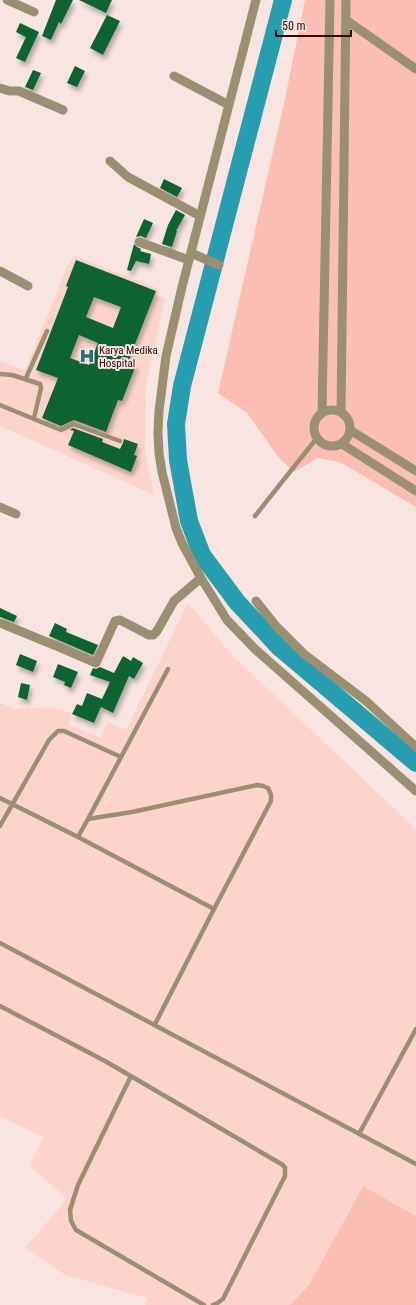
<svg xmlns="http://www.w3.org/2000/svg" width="416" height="1305" font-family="'Roboto Condensed',sans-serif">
  <defs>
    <filter id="shadow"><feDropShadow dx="2.5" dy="4.5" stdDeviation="2" flood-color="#0004"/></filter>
  </defs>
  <rect width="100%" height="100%" fill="#f8e4e0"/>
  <!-- built -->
  <path fill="#fdd4cc" d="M74,256L159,289L157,296L165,299L146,383L145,452L154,495L0,426V361L25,370L69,262H71Z
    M188,603L233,656L416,829V1216L363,1186L309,1285L290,1305H145L147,1298L65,1275L25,1248L67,1199L30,1166L44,1137L0,1117V703L15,709L51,707L72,713L69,725L100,737L108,722L126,730Z"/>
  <!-- green -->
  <path fill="#fbbeb2" d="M305,0H416V507L340,462L318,458L294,472L279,458L247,413L218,393L285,99Z
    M363,1186L416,1216V1305H290L309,1285Z"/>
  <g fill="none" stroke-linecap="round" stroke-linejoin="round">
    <!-- river -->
    <path stroke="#279db0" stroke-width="18" d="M283,0L182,386L176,424L178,460L189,521L202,555L237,602L280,648L416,763"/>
  </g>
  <!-- building -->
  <path fill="#106433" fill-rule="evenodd" filter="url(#shadow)" d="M56,0H73L61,24L59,22L51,40L42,36Z
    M79,0H112L106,13Z
    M107,15L120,21L103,55L90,48Z
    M20,23L39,32L25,62L16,58L26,37L16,32Z
    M75,66L85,71L77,87L67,83Z
    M33,70L41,73L33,90L25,87Z
    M164,179L182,188L177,197L160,188Z
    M176,210L185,215L176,231H177L172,247L162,244L168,225Z
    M144,219L153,223L146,238L141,236L136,237Z
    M134,244L137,247L141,249L140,251L151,254L149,264L136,261L131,271L127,270Z
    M76,260L156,291L128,362L136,365L122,401L118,400L106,432L74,420L61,426L42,418L58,378L36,370L68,287L66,286ZM94,297L121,307L113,328L86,317ZM79,335L98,343L89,365L70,358Z
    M73,428L103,439L102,442L120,449L123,443L124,439L138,444L134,455L137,456L131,472L68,445L74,431L70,430Z
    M0,608L17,616L14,622L0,617Z
    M55,623L67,629L66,632L98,645L93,655L49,636Z
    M20,654L37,661L33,672L16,665Z
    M123,656L131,661L133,657L143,663L134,679L129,676L113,713L101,707L94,723L72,714L77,704L82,706L87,693L102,699L110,682L90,675L93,668L96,669L100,667L114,673Z
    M58,664L78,672L71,688L64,685L65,682L53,677Z
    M21,683L30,685L27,700L18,697Z"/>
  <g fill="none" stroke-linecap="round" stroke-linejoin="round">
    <!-- service -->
    <path stroke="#9a8f70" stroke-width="4.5" d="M0,374L12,375L40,384L41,388L34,418
      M26,378L47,331
      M0,405L61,430L73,424L120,441
      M255,516L316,439
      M0,798L78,837L214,909L155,1024
      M88,819L168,669
      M0,826L49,740L58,731H64L121,757
      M78,837L88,819L132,812L257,785L263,786L268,788L271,795V801L214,909
      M0,943L416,1164
      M0,1006L105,1061L283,1165L285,1168V1176L223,1299L216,1304L213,1305
      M131,1076L78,1185L70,1210L71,1221L76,1230L204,1305
      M359,1134L416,1029"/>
    <!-- minor -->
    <path stroke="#9a8f70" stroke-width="9" d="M7,0L34,12
      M256,0L182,287L166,356L159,411L158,433L159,453L162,472L176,528L182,543L201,578L227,620L256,650L416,791
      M346,20L416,69
      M174,76L229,105
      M0,88L10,91H19L63,110
      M110,161L128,177L200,216
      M139,242L189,260
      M191,253L219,265
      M0,271L28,286
      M314 428a18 18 0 1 1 36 0a18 18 0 1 1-36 0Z
      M322,412L330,0
      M341,412L346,0
      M350,430L416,471
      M342,444L416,491
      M0,507L16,514
      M256,601L276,626L304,654L366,701L416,747
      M0,623L59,647L96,663L115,621L120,620L149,635H153L157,631L174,601L201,578"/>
  </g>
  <!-- icons -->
  <defs>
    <g id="hospital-bare" transform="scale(1.2)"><path d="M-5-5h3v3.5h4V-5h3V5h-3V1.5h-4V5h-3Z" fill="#286f7c" stroke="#f8e4e0" stroke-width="2.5" paint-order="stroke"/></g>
  </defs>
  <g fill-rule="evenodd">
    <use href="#hospital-bare" x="87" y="356"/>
  </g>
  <g text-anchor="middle" stroke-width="4" stroke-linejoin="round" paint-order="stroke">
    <!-- poi labels -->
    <g font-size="11" fill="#2b0b06" stroke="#f8e4e0" text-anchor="start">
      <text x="99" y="354">Karya Medika<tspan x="99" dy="13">Hospital</tspan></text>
    </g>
  </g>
  <!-- scale -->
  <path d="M276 30v6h75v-6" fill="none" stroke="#2b0b06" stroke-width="2"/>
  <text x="282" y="30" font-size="12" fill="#2b0b06" stroke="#f8e4e0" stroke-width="3" paint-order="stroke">50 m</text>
</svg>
